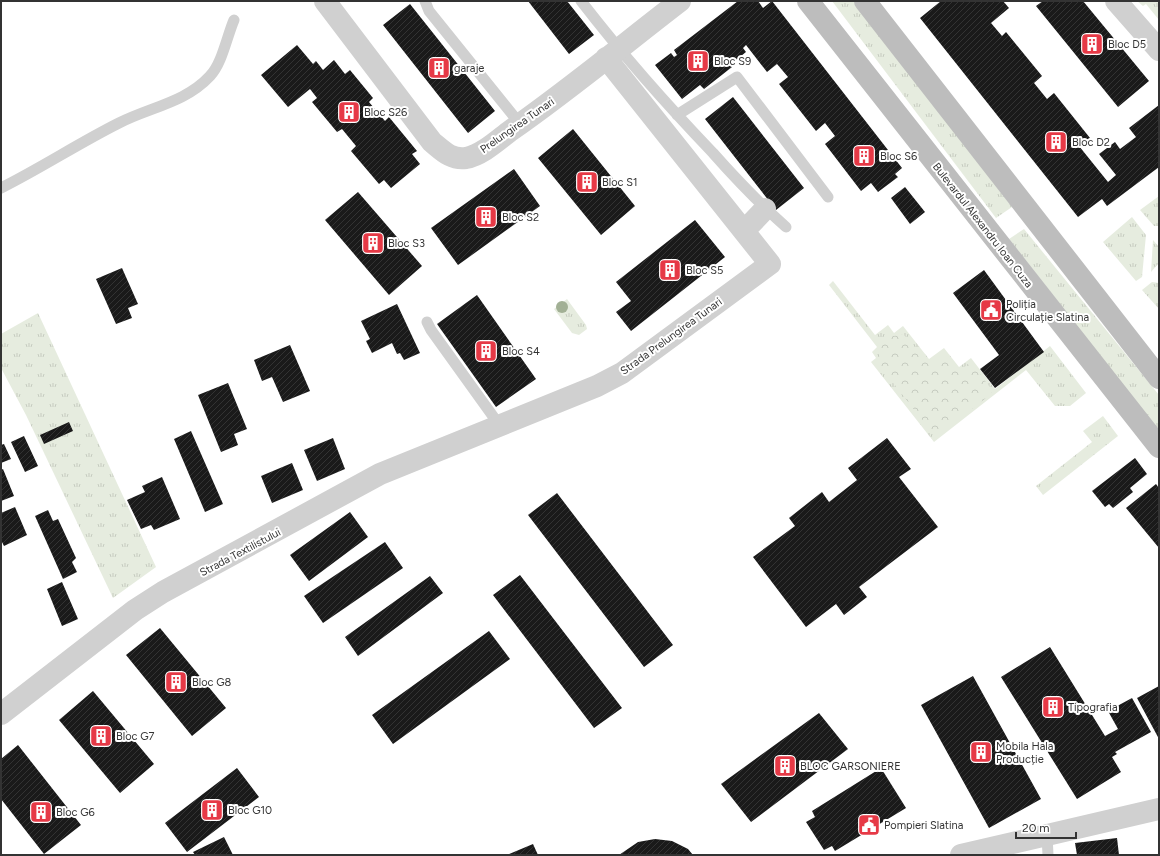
<svg xmlns="http://www.w3.org/2000/svg" width="1160" height="856" font-family="Figtree,sans-serif">
  <defs>
    <pattern id="grass-tufts" width="24" height="20" patternUnits="userSpaceOnUse"><rect width="24" height="20" fill="#e6ecdf"/><path d="M3 7l-1-3M5 7V3M7 7l1-3M15 17l-1-3M17 17v-4M19 17l1-3" fill="none" stroke="#c6cbc0"/></pattern>
    <pattern id="forest-crowns" width="20" height="18" patternUnits="userSpaceOnUse"><rect width="20" height="18" fill="#e6ecdf"/><path d="M2 6a3 3 0 1 1 6 0M12 15a3 3 0 1 1 6 0" fill="none" stroke="#c6cbc0"/></pattern>
    <pattern id="building-hatch" width="6" height="6" patternUnits="userSpaceOnUse"><rect width="6" height="6" fill="#1a1a1a"/><path d="M-1 1l2-2M0 6l6-6M5 7l2-2" fill="none" stroke="#333"/></pattern>
  </defs>
  <rect width="100%" height="100%" fill="#fff"/>
  <!-- grass -->
  <path fill="url(#grass-tufts)" d="M832,1H857L1012,207L996,218Z
    M1137,1H1159V20L1146,4L1143,6Z
    M1159,196V226H1154L1140,210Z
    M1132,217L1146,235L1142,277L1136,281L1103,242Z
    M1024,229L1159,395V431L1009,239Z
    M1153,240L1159,247V263L1151,272Z
    M833,281L875,335L888,325L894,333L903,326L929,359L944,348L959,367L971,358L995,389L1050,346L1086,393L1070,406H1055L1026,370L934,442L871,362L876,358L872,352L877,347L829,285Z
    M1152,282L1159,283V309L1142,290Z
    M567,299L586,325L587,329L579,335L572,333L554,309Z
    M38,313L156,567L113,598L26,415L1,368V334Z
    M1103,416L1118,436L1043,495L1036,486L1092,442L1083,431Z"/>
  <!-- forest -->
  <path fill="url(#forest-crowns)" d="M889,334L893,336L903,334L927,361H932L942,356L948,358L956,369H961L969,364L973,365L992,390L991,394L939,435H934L880,366C878,355 880,341 889,334Z"/>
  <!-- building -->
  <path fill="url(#building-hatch)" d="M528,1H567L594,35L569,54Z
    M738,1H758L763,8L772,1L902,168L895,174L898,177L878,192L871,183L861,191L825,144L835,136L825,123L816,131L779,84L788,77L777,64L767,72L746,45L743,48L746,52L730,65L732,67L704,89L700,85L682,99L655,65L671,53L674,57L677,55L674,50Z
    M941,1H1003L1009,8L991,23L1002,36L1006,32L1042,76L1034,83L1047,99L1054,93L1090,138L1079,146L1108,182L1116,175L1099,154L1115,142L1120,149L1136,137L1129,128L1159,105V167L1107,206L1102,199L1078,217L920,18Z
    M1043,1H1083L1149,81L1118,107L1036,6Z
    M410,4L495,111L468,133L383,25Z
    M297,45L313,64L316,61L323,70L334,60L345,74L350,70L373,98L369,102L385,121L389,117L417,151L412,154L420,164L391,188L384,180L379,184L351,151L356,146L342,129L337,132L312,102L317,98L310,89L288,107L261,75Z
    M733,97L804,188L776,210L705,119Z
    M573,129L635,206L601,235L538,158Z
    M514,169L540,206L458,265L431,228Z
    M905,187L925,212L910,224L891,198Z
    M358,192L422,266L389,295L325,220Z
    M695,220L725,257L631,331L616,312L631,301L616,282Z
    M122,268L138,304L128,308L132,318L116,324L96,279Z
    M984,270L1044,352L995,388L980,369L999,355L953,293Z
    M477,295L536,379L496,407L437,324Z
    M397,304L420,353L404,360L400,353L397,354L392,343L372,353L366,341L370,339L361,321Z
    M290,345L310,391L283,402L272,377L262,381L254,360Z
    M228,383L247,429L234,434L238,445L221,452L198,395Z
    M69,422L73,431L44,444L40,435Z
    M191,431L223,504L205,512L174,439Z
    M24,436L38,466L25,472L11,442Z
    M333,438L345,469L317,481L304,450Z
    M887,438L911,469L899,477L938,527L859,587L867,597L844,615L836,604L806,627L753,557L795,526L789,518L822,492L829,502L857,480L848,468Z
    M4,444L11,459L1,463V445Z
    M1135,458L1147,474L1130,488L1133,492L1113,508L1109,504L1105,507L1092,491Z
    M292,463L303,490L272,503L261,476Z
    M3,469L14,496L1,501V470Z
    M162,477L180,519L154,530L151,525L141,529L127,500L145,492L142,486Z
    M1156,484L1159,488V548L1126,508Z
    M557,493L673,645L644,667L528,515Z
    M15,507L27,535L4,546L1,540V513Z
    M48,510L53,521L58,519L76,558L72,562L77,572L63,579L35,516Z
    M350,512L368,537L309,581L290,555Z
    M385,542L403,568L323,623L304,596Z
    M520,575L622,708L594,728L493,595Z
    M430,576L443,593L358,656L345,637Z
    M62,582L78,619L62,626L47,589Z
    M160,628L226,708L192,736L126,655Z
    M489,631L510,659L393,744L372,715Z
    M1050,647L1105,736L1118,729L1108,711L1132,698L1151,732L1115,752L1117,754L1112,757L1121,772L1077,799L1001,677Z
    M973,676L1041,799L989,828L921,705Z
    M1159,686V739L1137,698Z
    M93,691L154,764L120,793L59,720Z
    M819,713L848,749L751,822L721,784Z
    M18,745L81,825L44,854L1,799V759Z
    M237,768L259,797L187,852L165,823Z
    M881,768L906,808L835,851L832,846L824,850L806,822L815,817L812,811Z
    M224,837L233,855H195L193,852Z
    M1117,838L1119,855H1077L1075,843Z
    M655,839L672,841L688,849L693,855H619L638,842Z
    M533,844L538,855H507Z"/>
  <g fill="none" stroke-linecap="round" stroke-linejoin="round">
    <!-- service -->
    <path stroke="#d0d0d0" stroke-width="11" d="M425,1L429,11L520,124
      M581,1C622,54 666,104 713,153C736,179 760,204 786,227
      M677,115L737,77L828,197
      M1,188C41,168 79,143 119,123C150,107 185,103 210,76C222,64 227,36 234,20
      M427,322L431,330L500,426
      M1047,835L1048,855"/>
    <!-- minor -->
    <path stroke="#d0d0d0" stroke-width="22" d="M325,1L432,142C443,151 451,160 466,158C482,155 498,140 510,131C569,90 624,44 680,1
      M1116,1L1159,50
      M744,231L765,209
      M1,714L135,610L163,592L380,474L597,386L622,373L770,264L606,58
      M961,855L1159,809"/>
    <!-- secondary -->
    <path stroke="#bdbdbd" stroke-width="22" d="M808,1L1159,447
      M865,1L1159,378"/>
  </g>
  <!-- trees -->
  <circle fill="#a2b095" cx="562" cy="307" r="6"/>
  <!-- icons -->
  <defs>
    <g id="building-square" transform="scale(1.15)"><rect x="-9" y="-9" width="18" height="18" rx="4" fill="#e63946" stroke="#fff"/><path d="M-4-6H4V6H1V3H-1V6H-4ZM-2.5-4.3h1.7v1.8h-1.7ZM.8-4.3h1.7v1.8H.8ZM-2.5-1h1.7V.8h-1.7ZM.8-1h1.7V.8H.8Z" fill="#fff"/></g>
    <g id="civic-square" transform="scale(1.15)"><rect x="-9" y="-9" width="18" height="18" rx="4" fill="#e63946" stroke="#fff"/><path d="M-.6-6.5H3V-4.5H.6V-3L4-1V1h2V6H-6V1h2V-1L-.6-3ZM-1.2 2.5V6h2.4V2.5Z" fill="#fff"/></g>
  </defs>
  <g fill-rule="evenodd">
    <use href="#building-square" x="1092" y="44"/>
    <use href="#building-square" x="698" y="61"/>
    <use href="#building-square" x="439" y="68"/>
    <use href="#building-square" x="349" y="112"/>
    <use href="#building-square" x="1056" y="142"/>
    <use href="#building-square" x="864" y="156"/>
    <use href="#building-square" x="587" y="182"/>
    <use href="#building-square" x="486" y="217"/>
    <use href="#building-square" x="373" y="243"/>
    <use href="#building-square" x="670" y="270"/>
    <use href="#civic-square" x="991" y="310"/>
    <use href="#building-square" x="486" y="351"/>
    <use href="#building-square" x="176" y="682"/>
    <use href="#building-square" x="1053" y="707"/>
    <use href="#building-square" x="101" y="736"/>
    <use href="#building-square" x="981" y="752"/>
    <use href="#building-square" x="785" y="766"/>
    <use href="#building-square" x="212" y="810"/>
    <use href="#building-square" x="41" y="812"/>
    <use href="#civic-square" x="869" y="825"/>
  </g>
  <g text-anchor="middle" stroke-width="4" stroke-linejoin="round" paint-order="stroke">
    <!-- poi labels -->
    <g font-size="11" fill="#333" stroke="#fff" text-anchor="start">
      <text x="1108" y="48">Bloc D5</text>
      <text x="714" y="65">Bloc S9</text>
      <text x="454" y="72">garaje</text>
      <text x="364" y="116">Bloc S26</text>
      <text x="1072" y="146">Bloc D2</text>
      <text x="880" y="160">Bloc S6</text>
      <text x="602" y="186">Bloc S1</text>
      <text x="502" y="221">Bloc S2</text>
      <text x="388" y="247">Bloc S3</text>
      <text x="686" y="274">Bloc S5</text>
      <text x="1006" y="308">Poliția<tspan x="1006" dy="13">Circulație Slatina</tspan></text>
      <text x="502" y="355">Bloc S4</text>
      <text x="192" y="686">Bloc G8</text>
      <text x="1068" y="711">Tipografia</text>
      <text x="116" y="740">Bloc G7</text>
      <text x="996" y="750">Mobila Hala<tspan x="996" dy="13">Producție</tspan></text>
      <text x="800" y="770">BLOC GARSONIERE</text>
      <text x="228" y="814">Bloc G10</text>
      <text x="56" y="816">Bloc G6</text>
      <text x="884" y="829">Pompieri Slatina</text>
    </g>
    <!-- street labels -->
    <g font-size="11" fill="#333" stroke="#fff">
      <text transform="translate(517 125) rotate(-35)" y="4">Prelungirea Tunari</text>
      <text transform="translate(983 225) rotate(52)" y="4">Bulevardul Alexandru Ioan Cuza</text>
      <text transform="translate(671 336) rotate(-36)" y="4">Strada Prelungirea Tunari</text>
      <text transform="translate(240 552) rotate(-28)" y="4">Strada Textilistului</text>
    </g>
  </g>
  <!-- border -->
  <rect width="1160" height="856" fill="none" stroke="#333333" stroke-width="4"/>
  <!-- scale -->
  <path d="M1016 832v6h60v-6" fill="none" stroke="#333333" stroke-width="2"/>
  <text x="1022" y="832" font-size="12" fill="#333333" stroke="#ffffff" stroke-width="3" paint-order="stroke">20 m</text>
</svg>
